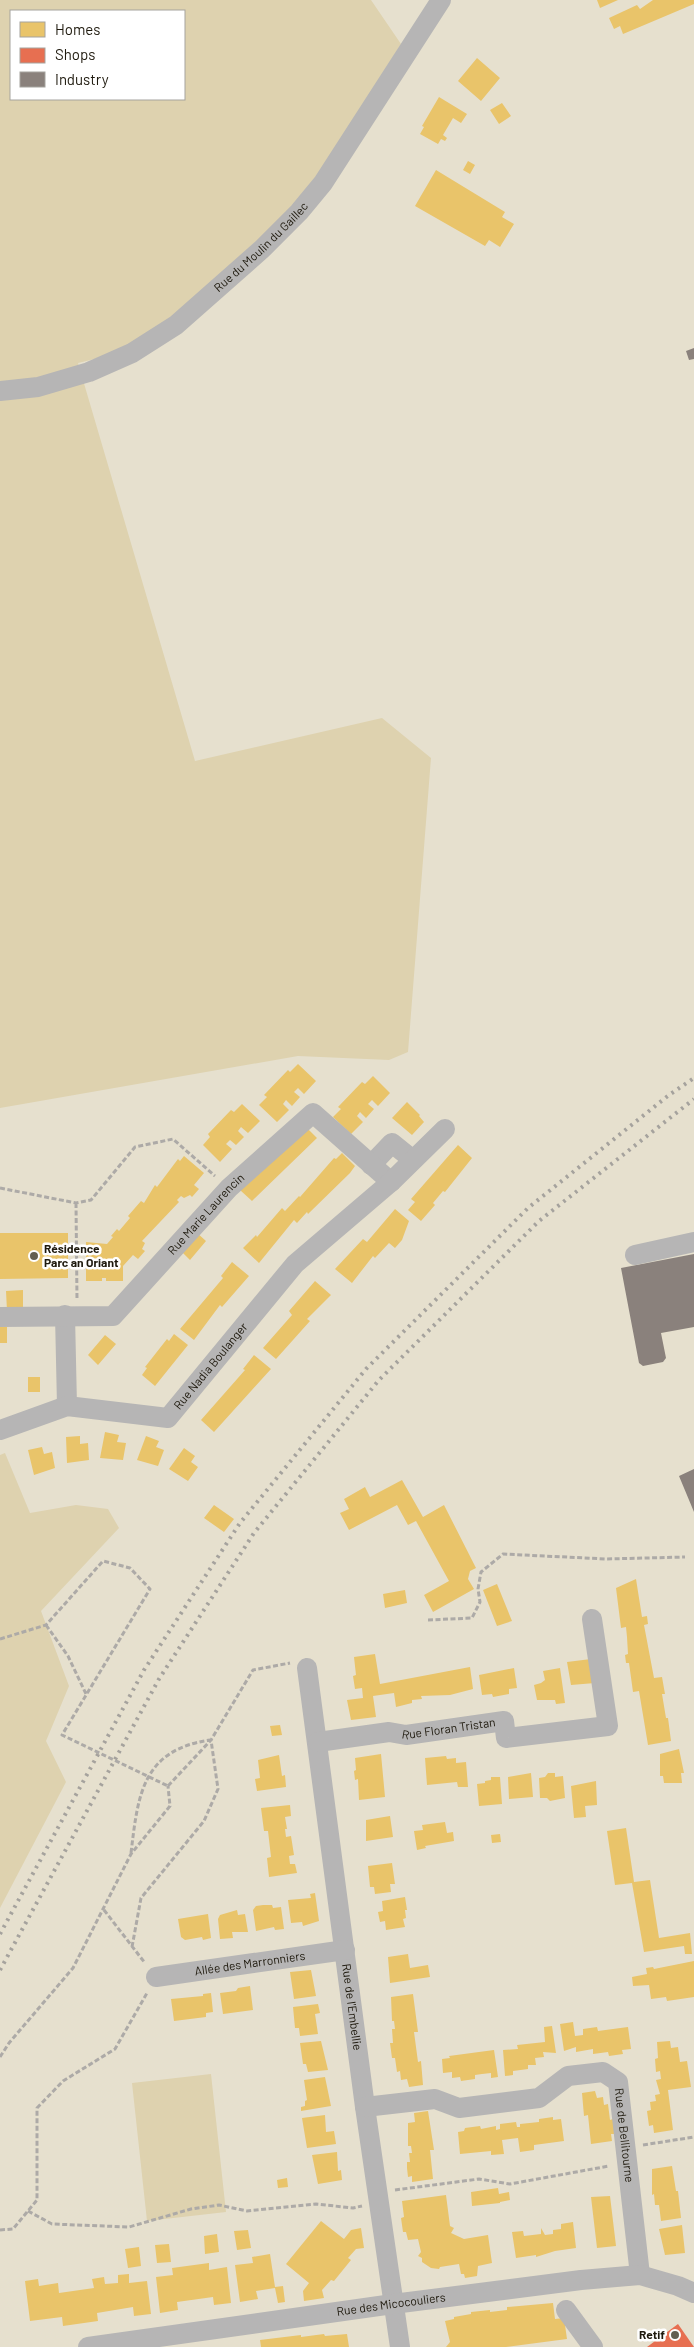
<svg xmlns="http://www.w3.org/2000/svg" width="694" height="2347" font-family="Barlow,sans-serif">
  <rect width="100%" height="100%" fill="#e6e0ce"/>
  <!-- green -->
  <path fill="#ded2af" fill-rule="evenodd" d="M0,0H371L401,44L335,151L293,208L170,319L127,347L103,357L78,363L195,761L382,718L431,758L408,1052L389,1060L298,1056L0,1108ZM11,11H184V99H11Z
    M5,1453L30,1513L76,1505L108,1509L119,1528L41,1611L69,1686L46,1741L66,1782L0,1908V1455Z
    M211,2074L226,2212L147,2221L132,2083Z"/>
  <!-- homes -->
  <path fill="#e9c46a" d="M597,0H618L600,8Z
    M653,0H694V4L623,34L620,26L614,29L609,18L637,5L640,9Z
    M477,58L500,78L481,101L458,81Z
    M439,97L467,114L461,123L453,118L443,135L447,138L445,141L441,139L438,144L420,134L424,127L422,126Z
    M502,103L511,116L499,124L490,110Z
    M468,161L475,165L470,174L463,170Z
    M436,170L505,212L502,217L514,224L500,247L489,240L485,246L415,206Z
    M298,1064L316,1081L304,1094L298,1088L294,1092L300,1097L292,1106L286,1100L283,1104L289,1110L277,1122L259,1105L267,1097L264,1095L288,1070L290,1072Z
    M373,1076L390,1093L378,1106L372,1100L368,1104L374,1109L366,1118L360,1112L357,1116L363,1122L351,1134L333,1117L341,1109L338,1107L362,1082L365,1084Z
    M407,1102L420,1115L419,1116L424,1122L412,1135L392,1118Z
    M242,1104L260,1121L248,1133L241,1127L238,1131L244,1137L236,1145L230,1140L226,1144L232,1149L220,1162L203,1145L210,1137L208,1134L231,1110L234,1112Z
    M306,1127L317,1138L252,1201L240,1190Z
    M458,1145L472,1158L445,1192L443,1191L433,1203L435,1205L421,1221L408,1210L415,1202L411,1199Z
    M342,1153L355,1166L350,1173L308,1214L307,1212L297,1223L294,1220L259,1263L243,1248L256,1235L257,1237L282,1208L285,1211L299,1196L300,1197L334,1158L336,1159Z
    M184,1156L204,1173L194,1185L199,1189L192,1197L190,1195L184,1198L181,1196L177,1200L179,1202L142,1241L145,1243L142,1249L145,1251L138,1259L133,1255L123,1266V1281H106V1278H102V1281H86V1242L107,1244L113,1237L111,1236L117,1229L119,1231L130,1218L128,1216L141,1201L144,1203L155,1185L157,1187L178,1159L180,1161Z
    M395,1209L409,1221L402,1240L395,1248L389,1243L375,1258L373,1256L352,1283L335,1269L363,1239L367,1242Z
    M196,1232L206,1241L190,1260L180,1250Z
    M0,1233H68V1278L0,1279Z
    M232,1262L249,1276L222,1307L220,1305L194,1340L180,1329L223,1278L221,1276Z
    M315,1281L331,1295L307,1319L310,1321L276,1359L263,1348L292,1315L289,1311Z
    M23,1290V1311H7L6,1291Z
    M0,1327H7V1343H0Z
    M174,1334L188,1345L155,1386L142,1375L147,1368L145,1367L167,1339L169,1341Z
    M105,1335L116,1344L98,1365L88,1355Z
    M254,1355L271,1369L214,1432L201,1420L245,1370L243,1369Z
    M28,1377H40V1392H28Z
    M105,1432L119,1435L117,1442L126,1443L123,1460L100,1458Z
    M80,1436V1444L88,1443L89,1460L67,1463L66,1437Z
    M146,1436L159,1441L156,1447L164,1450L158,1466L137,1460Z
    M42,1447L44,1454L52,1452L55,1468L34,1475L28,1450Z
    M184,1448L195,1456L191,1462L198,1467L188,1481L169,1469Z
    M402,1480L423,1517L444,1505L476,1568L470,1571L468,1579L474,1589L433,1612L424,1595L449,1581L416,1521L408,1525L397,1505L349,1530L340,1513L349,1509L344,1499L365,1487L370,1497Z
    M214,1505L234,1519L224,1532L204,1518Z
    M636,1579L642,1617L647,1616L648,1624L644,1625L654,1678L662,1677L665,1694H662L666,1718H668L671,1741L648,1745L639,1691L633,1692L629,1663H626L625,1655L628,1654L627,1637L626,1627L621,1628L616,1588Z
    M497,1584L512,1621L497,1626L483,1590Z
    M405,1590L407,1603L385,1608L383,1594Z
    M375,1654L380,1684L470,1667L473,1689L450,1695L421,1696L422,1699L412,1700V1703L396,1707L394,1693L373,1696L376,1717L351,1720L347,1700L363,1698L362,1688L355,1689L353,1676L356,1675L354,1657Z
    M591,1659L595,1683L571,1685L567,1662Z
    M514,1668L517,1688L509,1689V1694L493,1697L492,1694L482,1695L479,1675Z
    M560,1668L565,1703L556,1704L555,1700H537L534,1685L541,1683L545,1680L543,1671Z
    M280,1725L282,1735L272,1736L270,1726Z
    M679,1749L684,1773H681L682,1783H664L663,1776H660V1754Z
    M381,1754L385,1797L359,1800L358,1779L355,1780L354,1771L356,1770L355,1758Z
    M279,1755L282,1776L285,1775L286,1787L257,1791L255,1779L260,1778L258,1760Z
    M446,1756L447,1759L456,1758V1763L466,1762L468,1787H458L457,1782L427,1785L425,1758Z
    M531,1773L533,1797L509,1799L508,1777Z
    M548,1773H555V1777L563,1776L565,1798L550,1801L547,1798H540L539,1778L545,1777Z
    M491,1777H500L502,1804L479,1806L477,1784L485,1783V1781L491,1780Z
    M596,1781L597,1805L585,1806L586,1817L574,1818L571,1786Z
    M290,1805L291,1816L285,1817L287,1829H285L286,1837L291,1836L294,1855L289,1856L290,1864H295L297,1873L269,1877L267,1858L271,1857L268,1831H264L261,1808Z
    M390,1816L393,1837L366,1841V1820Z
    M445,1822L447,1833L453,1832L454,1841L425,1846L426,1848L417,1850L414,1831L423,1830L422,1825Z
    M626,1828L634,1882L650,1880L659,1938L690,1933L692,1954H685L684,1946L644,1952L632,1883L615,1885L607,1831Z
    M500,1834L501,1842L492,1843L491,1835Z
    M392,1863L395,1884H390L391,1892L375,1894L374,1887H370L368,1866Z
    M315,1893L319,1921L303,1926L302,1922L291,1923L288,1900L311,1898L310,1894Z
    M405,1897L407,1910H405L406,1918L403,1919L405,1927L386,1930L385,1921L380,1922L378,1912L383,1911L382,1901Z
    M263,1905H272L273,1908L281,1907L284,1929L275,1930L274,1927L256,1931L253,1910L256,1906Z
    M237,1910L238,1915L245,1914L248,1932H232L233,1938L220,1939L218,1919L220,1915Z
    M208,1914L211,1938L203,1940L202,1937L185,1940L181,1937L178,1919Z
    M408,1954L410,1968L428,1965L430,1977L390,1983L388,1957Z
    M694,1961V1997L667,2001L666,1997L651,1999L649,1985L633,1986L632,1977L647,1974L646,1968L653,1967L654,1969Z
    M311,1970L316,1996L294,1999L290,1972Z
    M250,1986L253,2010L223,2014L220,1993L236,1991L238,1988Z
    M211,1993L213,2012L206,2013V2017L174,2021L171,1999L203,1996V1994Z
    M413,1994L418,2032H414L418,2062L421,2061L423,2085L409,2087L407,2079L401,2080L400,2071L397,2072L395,2058H392L390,2043H393L392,2029H395L394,2021H392L391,1997Z
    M318,2004L320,2013L315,2014L318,2034L300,2036L299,2028H295L293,2007Z
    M573,2022L575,2036L583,2035V2029L597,2027L598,2031L628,2027L631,2049L622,2050L623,2054L609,2056L608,2052L593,2054V2049L576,2052V2047L564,2051L560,2024Z
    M552,2026L556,2053L543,2052L544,2057L535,2058L536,2065H528V2069L513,2071V2075L505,2076L503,2050L518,2049L517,2045L545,2042L544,2027Z
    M321,2041L328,2070L308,2072L306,2064H303L300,2043Z
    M670,2041L671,2048L678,2047L680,2062L687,2061L691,2087L668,2090L673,2130L654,2133L653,2125L649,2126L647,2111L651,2110L650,2102L656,2101L655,2095L660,2094L656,2080L661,2079L660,2071L656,2072L655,2059L658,2058L657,2042Z
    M494,2050L498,2077L491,2078V2073L482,2074L475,2075V2079L461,2081L460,2077L452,2078V2072L443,2073L442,2059L450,2058L449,2056Z
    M325,2077L331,2106L301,2111V2107L305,2106V2101L307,2100L304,2080Z
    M595,2091L597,2098L603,2097L604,2105L608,2104L610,2120L613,2119L615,2134H611L612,2141L591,2144L588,2115L584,2116L582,2093Z
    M428,2111L434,2150H430L433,2179L412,2182V2176L408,2177L407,2168V2162H410L409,2153H412L411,2146H408V2123L415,2122L414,2113Z
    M325,2115L326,2132L334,2131L336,2144L307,2148L302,2118Z
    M553,2117V2120L561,2119L564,2141L534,2145V2150L520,2152L518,2138L502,2140L504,2154L491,2155V2151L460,2154L458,2132L464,2131L465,2128L480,2126L481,2129L496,2126V2130L500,2129V2124L516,2122L517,2127H520V2124L539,2122V2119Z
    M337,2152L338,2171L341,2170L342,2180L318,2184L312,2155Z
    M672,2166L676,2191H678L681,2218L661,2221L659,2205H655L654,2194L652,2195V2169Z
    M287,2178L288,2187L278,2188L277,2180Z
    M498,2188L499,2194L509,2192L510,2200L500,2202V2203L472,2206L471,2192Z
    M446,2195L450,2226L454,2228L451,2233L464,2239L488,2235L492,2263L478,2266L477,2276L465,2278L464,2274H461L459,2264L440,2267L439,2269L431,2268L422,2262V2258L418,2256L421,2252L418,2239L408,2240L406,2232H403L401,2218L404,2217L402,2201Z
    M610,2196L616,2246L597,2248L591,2197Z
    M321,2221L344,2239L351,2230L361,2228L364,2248L356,2249L348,2258L351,2260L334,2281L331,2280L322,2290L324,2298L304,2301L303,2291L309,2283L286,2264Z
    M573,2222L576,2248L555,2251L536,2257V2255L516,2258L512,2232L523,2231L524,2236L541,2234V2228L545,2235L553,2234V2230L561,2229V2224Z
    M682,2225L685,2253L665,2255L659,2229Z
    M248,2230L251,2248L237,2250L234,2231Z
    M217,2234L219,2252L205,2254L204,2236Z
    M169,2244L171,2262L157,2263L155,2245Z
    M139,2247L141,2266L128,2268L125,2249Z
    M270,2254L275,2287L283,2286L285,2302L278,2303L275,2288L256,2291L258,2299L240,2302L235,2265L253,2263L252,2257Z
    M209,2263V2270L227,2267L231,2303L214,2305L213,2297L177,2302L178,2310L160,2313L156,2277L173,2275L172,2268Z
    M129,2274V2283L147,2281L151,2314L134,2316L133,2307L97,2313L98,2321L63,2326L62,2317L30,2321L25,2281L38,2279L39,2286L58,2283L59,2293L94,2288L92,2279L104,2277L105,2284L118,2283V2275Z
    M553,2303L555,2319L564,2318L567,2339L506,2347H446L450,2342L445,2321L454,2319V2317L471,2314V2312L490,2310V2312L507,2310V2307Z
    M324,2334L325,2336L347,2334L349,2347H261L260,2340L301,2335V2337Z"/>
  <!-- shops -->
  <path fill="#e76f51" d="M678,2324L694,2347H647Z"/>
  <!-- industry -->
  <path fill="#8a817c" d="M694,348V359L689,360L686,351Z
    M694,1254V1327L661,1333L666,1358L663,1362L643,1366L639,1363L621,1268Z
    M694,1469V1512L679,1476Z"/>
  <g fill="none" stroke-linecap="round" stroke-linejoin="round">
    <!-- path -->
    <path stroke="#adaaa7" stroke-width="3" stroke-dasharray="5 2.5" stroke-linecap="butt" d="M0,1188L76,1203L91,1200L135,1147L173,1139L215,1176
      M76,1203L77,1300
      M428,1620L472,1618L480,1602L478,1589L481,1572L503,1554L606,1559L685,1557
      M46,1625L68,1656L86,1694
      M0,1639L46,1625L103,1561L130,1568L150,1589L62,1735L168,1786
      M168,1786L211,1740L253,1670L290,1663
      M131,1853C138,1795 142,1750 210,1740
      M104,1910L145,1963
      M132,1947L141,1898L204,1821L218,1789L211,1740
      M0,2057L9,2043L73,1968L131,1854L170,1806L168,1786
      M643,2145L694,2137
      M395,2190L479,2179L510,2184L609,2166
      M28,2211L52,2224L129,2227L191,2209L219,2205L247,2211L316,2204L353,2208L362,2206
      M0,2230L13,2229L37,2200V2108L63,2081L115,2049L147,1993"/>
    <!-- minor -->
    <g stroke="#b6b5b5" stroke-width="20">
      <path id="s1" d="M0,391L38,387L89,372L132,353L176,325L262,249L299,212L323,183L441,0"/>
      <path d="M371,1165L392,1143L413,1160"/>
      <path d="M635,1255L694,1242"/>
      <path d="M65,1315L67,1406"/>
      <path id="s2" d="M0,1317L113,1316L229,1188L313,1113L391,1182"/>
      <path id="s3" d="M0,1430L67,1406L168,1418L295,1264L391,1182L445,1129"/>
      <path id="s4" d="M307,1668L365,2107L400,2347"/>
      <path id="s5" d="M318,1742L389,1732L406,1735L504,1721L506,1738L608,1726L592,1619"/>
      <path id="s6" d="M156,1977L345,1950"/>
      <path id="s7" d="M365,2107L435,2099L459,2108L539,2098L568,2076L603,2072L618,2082L640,2275"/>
      <path d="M566,2310L593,2347"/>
      <path id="s8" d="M88,2347L393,2304L581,2280L640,2275L678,2286L694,2293"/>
    </g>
    <!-- rail -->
    <path stroke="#a5a29d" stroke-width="4" stroke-dasharray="2.5 5" stroke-linecap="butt" d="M0,1934L144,1670L240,1523L366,1369L528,1208L669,1095L694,1078
      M0,1970L159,1679L254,1533L379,1380L539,1221L694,1099"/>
  </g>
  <!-- markers -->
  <g fill="#645f51" stroke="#fff" stroke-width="2">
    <circle cx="34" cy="1256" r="5"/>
    <circle cx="675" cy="2335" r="5"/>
  </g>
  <g text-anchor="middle" stroke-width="5" stroke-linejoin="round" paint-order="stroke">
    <!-- street labels -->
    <g font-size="12" fill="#1e190d" stroke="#fff">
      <text dy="4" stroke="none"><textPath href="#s1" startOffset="306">Rue du Moulin du Gaillec</textPath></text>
      <text dy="4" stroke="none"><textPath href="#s2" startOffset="251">Rue Marie Laurencin</textPath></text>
      <text dy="4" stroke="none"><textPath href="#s3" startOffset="240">Rue Nadia Boulanger</textPath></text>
      <text dy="4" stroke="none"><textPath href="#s5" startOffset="132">Rue Floran Tristan</textPath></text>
      <text dy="4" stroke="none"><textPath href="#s6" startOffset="95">Allée des Marronniers</textPath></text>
      <text dy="4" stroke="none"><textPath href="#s4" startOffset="342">Rue de l'Embellie</textPath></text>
      <text dy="4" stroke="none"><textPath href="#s7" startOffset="320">Rue de Bellitourne</textPath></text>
      <text dy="4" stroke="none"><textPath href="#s8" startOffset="306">Rue des Micocouliers</textPath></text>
    </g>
    <!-- poi labels -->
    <g font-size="12" font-weight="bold" fill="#1e190d" stroke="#fff" text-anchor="start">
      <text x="44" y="1253">Résidence<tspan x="44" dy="14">Parc an Oriant</tspan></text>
      <text x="665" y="2339" text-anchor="end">Retif</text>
    </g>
  </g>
  <!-- legend -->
  <rect x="10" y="10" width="175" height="90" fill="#ffffff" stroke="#a5a39e"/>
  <rect x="20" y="22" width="25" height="15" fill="#e9c46a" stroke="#a5a39e"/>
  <text x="55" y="35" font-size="15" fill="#1e190d">Homes</text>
  <rect x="20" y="48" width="25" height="15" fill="#e76f51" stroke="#a5a39e"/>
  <text x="55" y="60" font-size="15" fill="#1e190d">Shops</text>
  <rect x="20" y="72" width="25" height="15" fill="#8a817c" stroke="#a5a39e"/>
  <text x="55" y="85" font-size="15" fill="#1e190d">Industry</text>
</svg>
